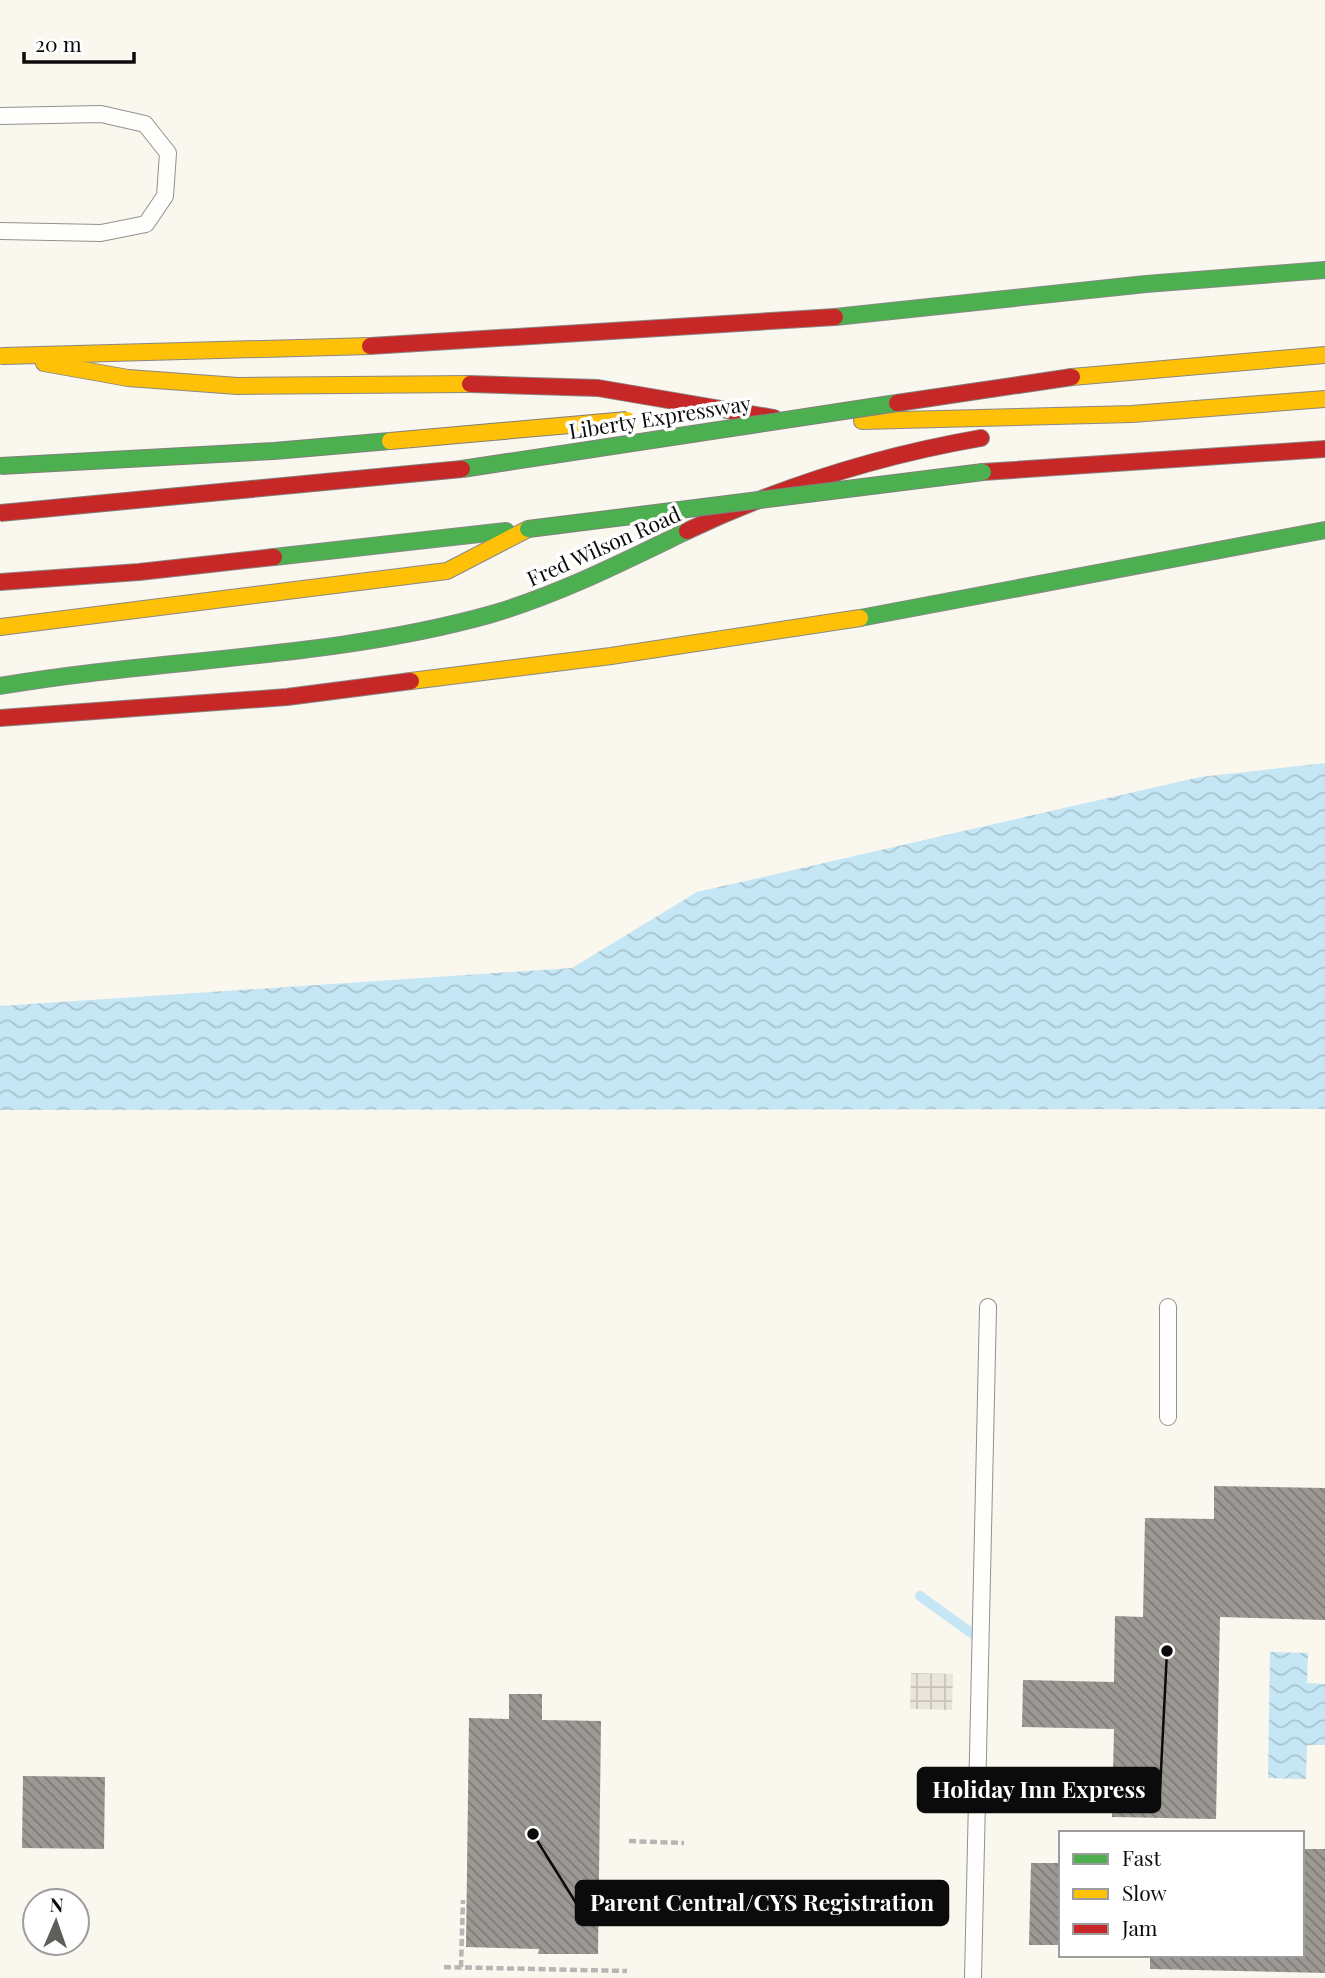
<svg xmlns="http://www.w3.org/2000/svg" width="1325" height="1978" font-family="'Playfair Display',serif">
  <defs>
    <pattern id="plaza-grid" width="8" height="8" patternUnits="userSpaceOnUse" patternTransform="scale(1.75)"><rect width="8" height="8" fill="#eae5da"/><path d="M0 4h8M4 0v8" fill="none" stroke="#c7c3ba"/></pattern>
    <pattern id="water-waves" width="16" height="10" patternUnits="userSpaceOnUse" patternTransform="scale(1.75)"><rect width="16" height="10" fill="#c5e6f4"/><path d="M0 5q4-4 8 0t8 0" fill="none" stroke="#a8c4d0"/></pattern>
    <pattern id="building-back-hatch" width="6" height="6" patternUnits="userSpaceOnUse" patternTransform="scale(1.75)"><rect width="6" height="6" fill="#9c9994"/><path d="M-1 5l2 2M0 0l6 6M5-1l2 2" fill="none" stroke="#7d7b77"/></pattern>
  </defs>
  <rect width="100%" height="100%" fill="#faf7ee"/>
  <!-- plaza -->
  <path fill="url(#plaza-grid)" d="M911,1673L953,1674L952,1710L910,1709Z"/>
  <!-- water -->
  <path fill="url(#water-waves)" d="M1325,763V1109L0,1110V1006L572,968L697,892L1200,777Z
    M1270,1652L1308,1653L1307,1683L1325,1684V1745H1307L1306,1779L1268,1778Z"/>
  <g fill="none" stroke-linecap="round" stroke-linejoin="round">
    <!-- stream -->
    <path stroke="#c5e6f4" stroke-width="10" d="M920,1596L981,1640"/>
  </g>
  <!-- building -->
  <path fill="url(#building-back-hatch)" d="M1214,1486L1325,1488V1620L1220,1617L1216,1819L1112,1817L1114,1729L1022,1727L1023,1680L1114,1682L1115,1616L1143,1617L1145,1518L1214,1519Z
    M509,1694H542V1720L601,1721L598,1954H538L539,1949L466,1947L469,1718L509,1719Z
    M23,1776L105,1777L104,1849L22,1848Z
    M1302,1849H1325V1973L1150,1969V1955H1302Z
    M1031,1863H1061V1945H1029Z"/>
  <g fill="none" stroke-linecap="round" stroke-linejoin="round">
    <!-- lane casing -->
    <g stroke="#93918d" stroke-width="18">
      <path id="lane" d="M0,116L101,114L145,124L168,153L165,196L146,224L101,233L0,231
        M1168,1417V1307
        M973,1978L988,1307"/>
    </g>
    <!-- fast casing -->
    <g stroke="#898884" stroke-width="18">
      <path id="fast" d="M835,317L1146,284L1325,270
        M274,557L506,531
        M860,618L1325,530
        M0,686C163,658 332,659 492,614C560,594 623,562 687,531"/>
    </g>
    <!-- slow casing -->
    <g stroke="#898884" stroke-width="18">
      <path id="slow" d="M3,356L370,346
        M44,363L128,378L238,386L470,384
        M1072,377L1325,355
        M862,421L1132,414L1325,399
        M0,627L447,571L528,529
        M411,681L611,656L860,618"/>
    </g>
    <!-- jam casing -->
    <g stroke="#898884" stroke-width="18">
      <path id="jam" d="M370,346L835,317
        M470,384L598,388L774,418
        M983,472L1325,449
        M687,531C782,486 877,456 981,438
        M0,582L139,572L274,557
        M0,718L287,697L411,681"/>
    </g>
    <!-- path -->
    <path stroke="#b7b6b5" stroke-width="4.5" stroke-dasharray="7 3.5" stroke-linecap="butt" d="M629,1841L684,1843
      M444,1967L627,1971
      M461,1967L463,1900"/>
    <!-- lane -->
    <use href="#lane" stroke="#fefefc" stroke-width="16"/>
    <!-- fast -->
    <use href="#fast" stroke="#4caf50" stroke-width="16"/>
    <!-- slow -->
    <use href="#slow" stroke="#ffc107" stroke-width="16"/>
    <!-- jam -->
    <use href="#jam" stroke="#c62828" stroke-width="16"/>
    <!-- fast-bridge casing -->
    <g stroke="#807f7a" stroke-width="18" stroke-linecap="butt">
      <path id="fast-bridge" d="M0,466L274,451L390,441
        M462,469L897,403
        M528,529L983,472"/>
    </g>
    <!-- slow-bridge casing -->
    <g stroke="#807f7a" stroke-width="18" stroke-linecap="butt">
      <path id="slow-bridge" d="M390,441L627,420"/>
    </g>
    <!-- jam-bridge casing -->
    <g stroke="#807f7a" stroke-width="18" stroke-linecap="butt">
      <path id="jam-bridge" d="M897,403L1072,377
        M0,513L462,469"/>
    </g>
    <!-- fast-bridge -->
    <use href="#fast-bridge" stroke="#4caf50" stroke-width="16"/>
    <!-- slow-bridge -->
    <use href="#slow-bridge" stroke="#ffc107" stroke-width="16"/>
    <!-- jam-bridge -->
    <use href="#jam-bridge" stroke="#c62828" stroke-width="16"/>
  </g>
  <g text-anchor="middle" stroke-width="7" stroke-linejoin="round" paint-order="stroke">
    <!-- street labels -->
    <g font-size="21" fill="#0b0b0b" stroke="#fff">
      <text transform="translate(660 418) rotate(-9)" y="7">Liberty Expressway</text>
      <text transform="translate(604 547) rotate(-24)" y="7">Fred Wilson Road</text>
    </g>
  </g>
  <!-- callouts -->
  <path fill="none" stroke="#0b0b0b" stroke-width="2.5" d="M1167 1651L1160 1790M533 1834L576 1903"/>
  <g fill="#0b0b0b" stroke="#fff" stroke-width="2.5">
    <circle cx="1167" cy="1651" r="7"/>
    <circle cx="533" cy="1834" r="7"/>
  </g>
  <g fill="#0b0b0b" stroke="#0b0b0b" stroke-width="2.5">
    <rect x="918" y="1768" width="242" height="44" rx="7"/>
    <rect x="576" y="1881" width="372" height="44" rx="7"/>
  </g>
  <g font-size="23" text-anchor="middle" font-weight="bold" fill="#fff">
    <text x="1039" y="1798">Holiday Inn Express</text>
    <text x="762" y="1911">Parent Central/CYS Registration</text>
  </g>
  <!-- legend -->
  <rect x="1059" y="1831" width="245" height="126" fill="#ffffff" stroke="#9d9d9d" stroke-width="2"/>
  <rect x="1073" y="1854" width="35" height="10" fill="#4caf50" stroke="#9d9d9d" stroke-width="2"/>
  <text x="1122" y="1866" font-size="21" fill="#0b0b0b">Fast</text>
  <rect x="1073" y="1889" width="35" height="10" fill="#ffc107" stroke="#9d9d9d" stroke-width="2"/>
  <text x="1122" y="1901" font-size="21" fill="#0b0b0b">Slow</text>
  <rect x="1073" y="1924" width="35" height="10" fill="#c62828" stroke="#9d9d9d" stroke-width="2"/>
  <text x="1122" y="1936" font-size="21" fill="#0b0b0b">Jam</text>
  <!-- north arrow -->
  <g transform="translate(56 1922) rotate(2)"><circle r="33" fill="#ffffff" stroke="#9d9d9d" stroke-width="2"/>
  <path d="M0-5L12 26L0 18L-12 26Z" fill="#5f5e5a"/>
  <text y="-10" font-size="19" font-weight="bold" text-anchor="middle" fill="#0b0b0b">N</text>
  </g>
  <!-- scale -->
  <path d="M24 52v10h110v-10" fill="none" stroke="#0b0b0b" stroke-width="3.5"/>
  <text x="35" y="52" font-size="21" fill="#0b0b0b" stroke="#ffffff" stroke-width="5" paint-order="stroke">20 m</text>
</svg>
